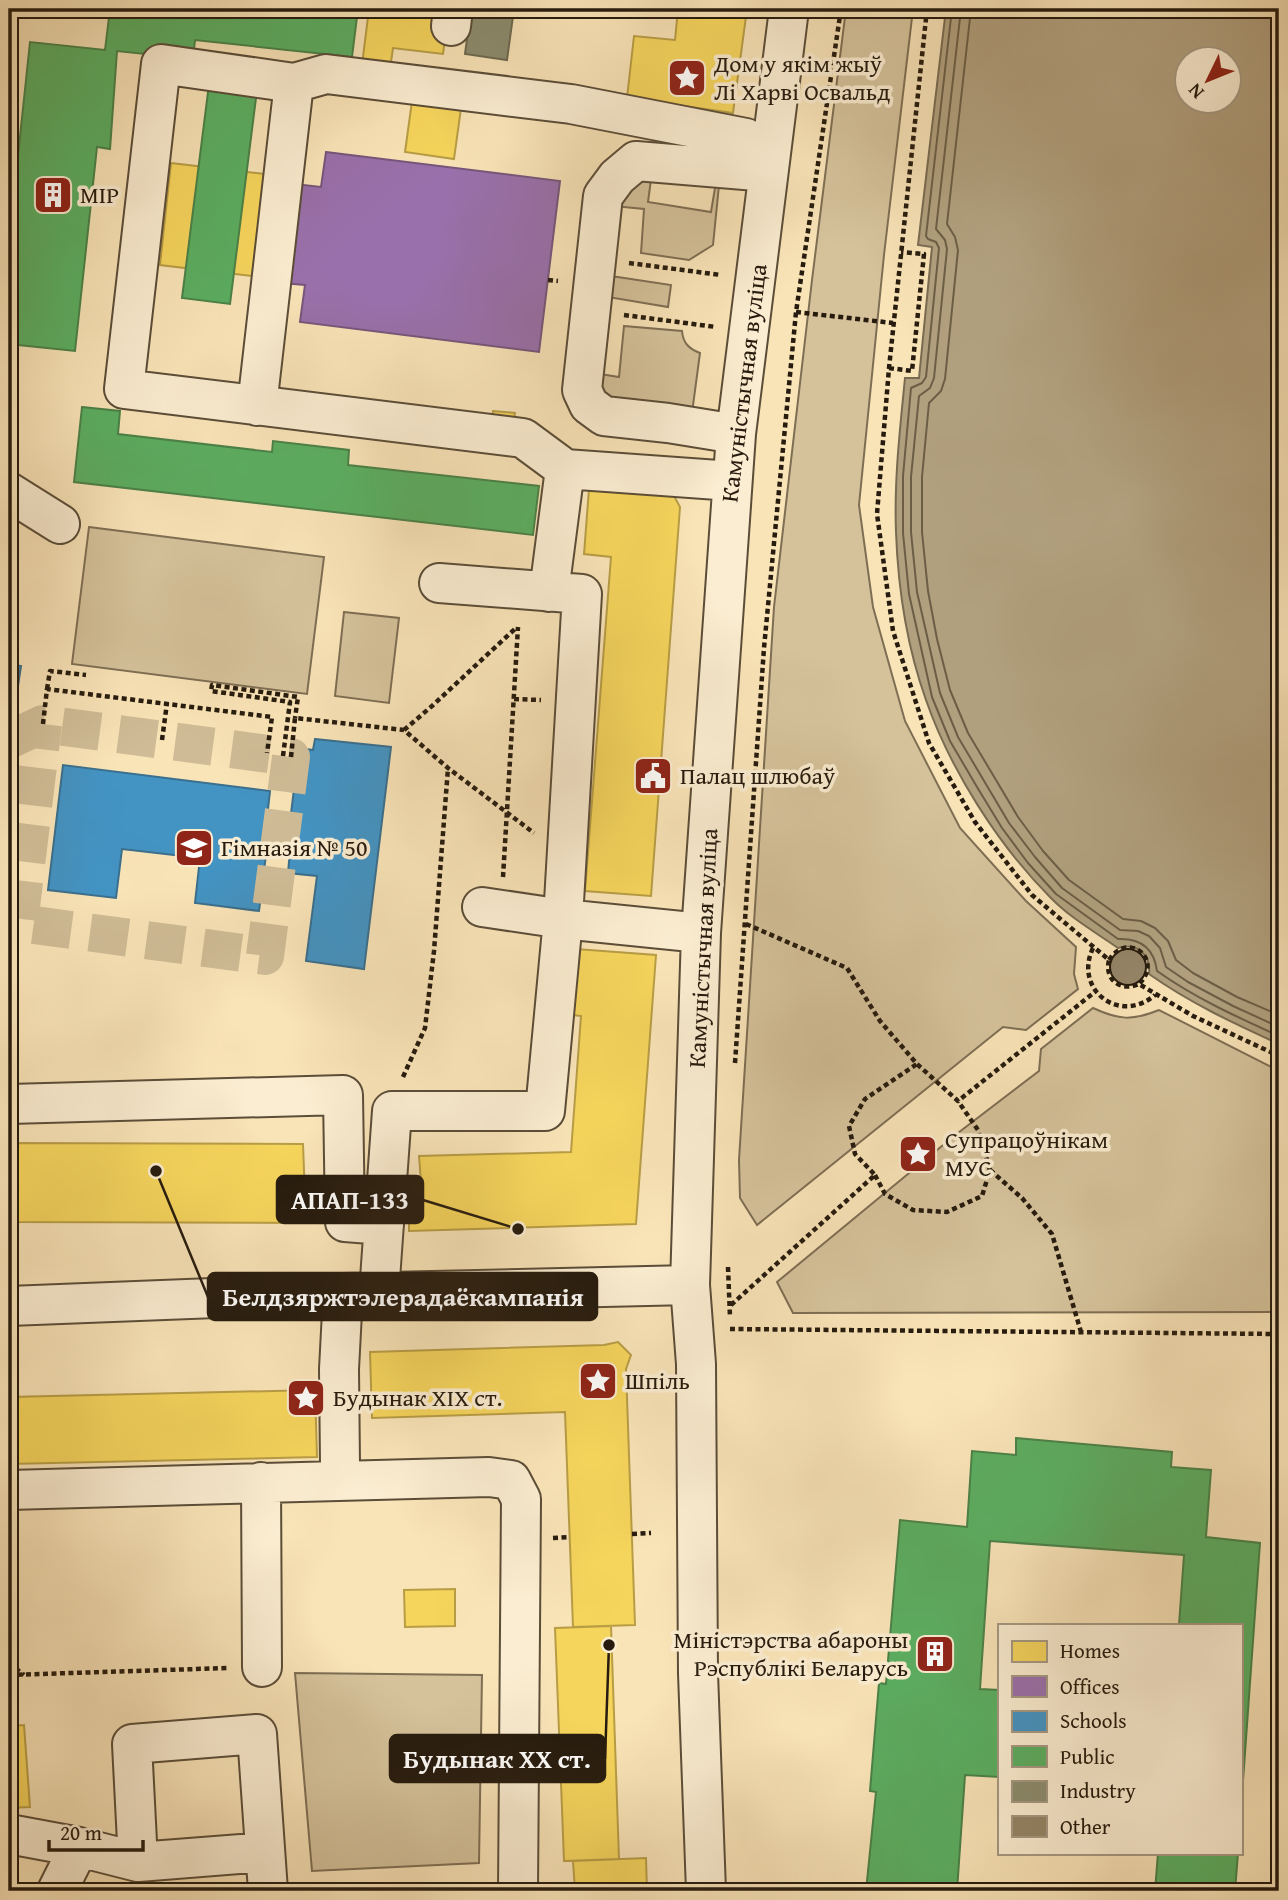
<svg xmlns="http://www.w3.org/2000/svg" width="1288" height="1900" font-family="'Gentium Book Plus',serif">
  <rect width="100%" height="100%" fill="#f9e4b8"/>
  <filter id="stains"><feTurbulence type="fractalNoise" baseFrequency=".00286" numOctaves="4"/><feColorMatrix values="0 0 0 0 .2 0 0 0 0 .09 0 0 0 0 .02 0 0 0 .5 -.17"/></filter>
  <radialGradient id="worn" r=".72"><stop offset=".6" stop-color="#630" stop-opacity="0"/><stop offset="1" stop-color="#630" stop-opacity=".3"/></radialGradient>
  <!-- green -->
  <path fill="#d5c29b" stroke="#7e6e54" stroke-width="2" d="M846,9H913L884,255L859,505L873,607L905,721L960,828L1026,901L1076,947L1074,974L1078,989L1026,1030L1003,1027L757,1225L740,1198L739,1160L774,607L812,280Z
    M652,172L648,202L711,212L716,182L719,185L713,245L689,260L641,253L644,209L613,206L620,192Z
    M611,276L671,285L668,307L608,297Z
    M624,326L682,331C683,343 689,349 700,353L692,413L606,399L594,373L619,377Z
    M89,527L324,557L307,694L72,664Z
    M344,612L399,618L389,703L335,696Z
    M1093,1008C1119,1020 1132,1021 1159,1010L1279,1071V1312L793,1313L777,1282L954,1136L1039,1071L1041,1049Z
    M295,1673L482,1675L479,1863L312,1871Z"/>
  <!-- water -->
  <path fill="#b1a07e" stroke="#796b51" stroke-width="2" fill-rule="evenodd" d="M946,9H1279V1044C1233,1023 1190,1003 1149,974C1151,955 1137,942 1118,948C1095,932 1069,917 1050,897C998,845 950,769 926,700C907,647 898,587 896,532C894,480 900,429 905,378H919L932,247L918,245ZM1186,60H1228V102H1186Z"/>
  <!-- homes -->
  <path fill="#f6d55c" stroke="#b89d45" stroke-width="2" d="M369,9H449L443,54L393,48L390,69L362,65Z
    M678,9H747L733,113L627,98L634,36L675,40Z
    M413,94L462,101L454,159L405,152Z
    M171,163L273,175L261,277L160,265Z
    M493,411L515,413L513,430L491,428Z
    M589,489L674,496L680,507L651,896L585,891L611,557L584,554Z
    M576,949L656,955L636,1224L409,1231V1196L422,1195L419,1156L571,1152L581,1016L573,1015Z
    M9,1143L303,1144L306,1223L9,1222Z
    M618,1342L631,1355L626,1369L635,1625L573,1627L565,1412L372,1418L370,1352L604,1345Z
    M315,1390L317,1457L9,1464V1397Z
    M455,1589V1626L405,1627L404,1590Z
    M611,1626L619,1859L564,1861L555,1628Z
    M24,1725L30,1807L9,1808V1726Z
    M646,1858L647,1891H575L573,1861Z"/>
  <!-- offices -->
  <path fill="#9970ab" stroke="#76567c" stroke-width="2" d="M326,152L560,181L539,352L300,322L305,285L283,283L295,184L321,187Z"/>
  <!-- schools -->
  <path fill="#4393c3" stroke="#3a6f8d" stroke-width="2" d="M9,664L21,666L18,686L9,685Z
    M315,739L391,747L364,969L306,961L317,876L288,873L290,850L267,847L259,911L195,903L200,858L122,849L116,898L48,890L63,765L270,791L266,827L289,830L299,748L313,750Z"/>
  <!-- public -->
  <path fill="#5aae61" stroke="#4a8248" stroke-width="2" d="M110,9H358L352,57L195,40L193,59L117,51L110,149L97,147L75,351L9,344V241L30,42L105,50Z
    M209,84L257,90L230,304L182,298Z
    M82,407L120,411L118,434L272,452L273,441L349,450L348,465L539,486L533,535L74,482Z
    M1016,1438L1172,1452L1171,1467L1211,1470L1206,1537L1260,1543L1241,1809V1625H1179L1184,1555L990,1541L980,1689L999,1690V1777L965,1775L957,1891H866L876,1792L870,1791L879,1683L886,1684L900,1520L967,1527L972,1451L1016,1455Z
    M1158,1853H1238L1235,1891H1155Z"/>
  <!-- industry -->
  <path fill="#8c8c6e" stroke="#6d6a51" stroke-width="2" d="M471,9H514L507,60L465,54Z"/>
  <g fill="none" stroke-linecap="round" stroke-linejoin="round">
    <!-- shore -->
    <path stroke="#6c5e46" stroke-width="2" d="M952,9L926,236L928,239L936,242L939,248L926,377L922,383L911,388L903,476V533L909,594L932,697L950,741L977,787L1002,828L1028,863L1056,894L1118,939C1141,938 1154,948 1157,971C1195,998 1237,1017 1279,1036
      M961,9L936,229L945,240L947,249L934,378L930,388L919,396L911,477V532L917,592L940,693L958,737L1009,823L1035,857L1062,888L1120,930L1138,931L1149,936L1160,948L1166,967L1188,982L1233,1006L1279,1027
      M971,9L947,224L955,237L958,250L945,379L941,391L929,403L922,477V532L928,591L937,639L950,690L968,733L1018,817L1043,851L1069,880L1123,919L1141,921L1155,928L1168,941L1176,960L1193,973L1237,997L1279,1015"/>
  </g>
  <!-- building -->
  <path fill="#948466" stroke="#261b0e" stroke-width="2" d="M1110 967a18 18 0 1 1 36 0a18 18 0 1 1-36 0Z"/>
  <g fill="none" stroke-linecap="round" stroke-linejoin="round">
    <!-- minor-tunnel -->
    <path stroke="#cfbc96" stroke-width="38" stroke-dasharray="38 19" stroke-linecap="butt" d="M9,740L43,724L291,757L265,956L19,923L43,724"/>
    <!-- minor casing -->
    <g stroke="#5b4d38" stroke-width="42">
      <path id="minor" d="M451,26L453,9
        M294,83L326,74L571,104L746,138
        M257,406L294,83L161,64L124,389L523,438L565,469L732,481
        M736,434L668,423L604,416L589,405L582,390L603,196L617,177L636,161L768,172
        M9,492L60,524
        M549,592L565,469
        M482,907L563,919L701,933
        M9,1104L343,1095L345,1222L384,1225
        M343,1293L339,1369L340,1465L344,1480
        M379,1293L392,1111H545L563,919L582,594L439,583
        M9,1306L343,1293L690,1285
        M261,1482L262,1667
        M9,1490L489,1477L511,1480L521,1499L518,1891
        M9,1834L79,1847L138,1862
        M265,1852L138,1862L132,1744L257,1734L268,1891
        M57,1891L79,1847
        M706,1891L698,1673L696,1364L690,1285L701,933L736,434L789,9"/>
    </g>
    <!-- path -->
    <path stroke="#261b0e" stroke-width="4.5" stroke-dasharray="5 3.5" stroke-linecap="butt" d="M927,9L889,368L877,514L893,631L929,743L975,822L1032,895L1109,960C1104,980 1121,992 1139,984L1193,1016L1279,1056
      M629,263L721,275
      M548,280L558,281
      M796,312L893,323
      M624,315L716,327
      M889,368L912,371L924,254L901,252
      M47,689L50,671L86,675
      M514,699L541,700
      M43,724L47,689L272,717L267,753
      M404,730L432,706L517,627
      M162,740L167,703
      M283,756L290,702L211,691L212,685L298,697L295,718
      M291,757L295,718L404,730L448,768L534,833
      M503,877L518,627
      M746,924L847,968L880,1021L917,1064L958,1101L1096,991
      M1093,948C1073,990 1120,1025 1155,995
      M1109,960C1128,930 1164,960 1139,984
      M735,1063L764,648L796,312L841,9
      M403,1077L425,1028L434,951L448,768
      M990,1170L1022,1198L1052,1234L1081,1332
      M875,1175L885,1194L913,1210L947,1212L982,1196L990,1170L978,1130L958,1101
      M728,1267L730,1317
      M731,1305L875,1175L855,1154L849,1126L865,1099L917,1064
      M730,1329L1279,1334
      M632,1534L651,1533
      M553,1538L570,1537
      M9,1663L24,1675
      M9,1675L228,1668"/>
    <!-- minor -->
    <use href="#minor" stroke="#fbedd1" stroke-width="38"/>
  </g>
  <!-- icons -->
  <defs>
    <g id="sight-square" transform="scale(2.0125)"><rect x="-9" y="-9" width="18" height="18" rx="4" fill="#8f2418" stroke="#fbedd1"/><path d="M0-6L1.8-2.2L6-1.7L2.9 1.2L3.7 5.4L0 3.3L-3.7 5.4L-2.9 1.2L-6-1.7L-1.8-2.2Z" fill="#fff"/></g>
    <g id="building-square" transform="scale(2.0125)"><rect x="-9" y="-9" width="18" height="18" rx="4" fill="#8f2418" stroke="#fbedd1"/><path d="M-4-6H4V6H1V3H-1V6H-4ZM-2.5-4.3h1.7v1.8h-1.7ZM.8-4.3h1.7v1.8H.8ZM-2.5-1h1.7V.8h-1.7ZM.8-1h1.7V.8H.8Z" fill="#fff"/></g>
    <g id="civic-square" transform="scale(2.0125)"><rect x="-9" y="-9" width="18" height="18" rx="4" fill="#8f2418" stroke="#fbedd1"/><path d="M-.6-6.5H3V-4.5H.6V-3L4-1V1h2V6H-6V1h2V-1L-.6-3ZM-1.2 2.5V6h2.4V2.5Z" fill="#fff"/></g>
    <g id="school-square" transform="scale(2.0125)"><rect x="-9" y="-9" width="18" height="18" rx="4" fill="#8f2418" stroke="#fbedd1"/><path d="M0-5L7-2L0 1L-7-2ZM-4 1L0 2.5L4 1V4Q0 6-4 4Z" fill="#fff"/></g>
  </defs>
  <g fill-rule="evenodd">
    <use href="#sight-square" x="687" y="78"/>
    <use href="#building-square" x="53" y="195"/>
    <use href="#civic-square" x="653" y="776"/>
    <use href="#school-square" x="194" y="848"/>
    <use href="#sight-square" x="918" y="1154"/>
    <use href="#sight-square" x="598" y="1381"/>
    <use href="#sight-square" x="306" y="1398"/>
    <use href="#building-square" x="935" y="1654"/>
  </g>
  <g text-anchor="middle" stroke-width="7" stroke-linejoin="round" paint-order="stroke">
    <!-- poi labels -->
    <g font-size="24" fill="#261b0e" stroke="#fbedd1" text-anchor="start">
      <text x="714" y="72">Дом у якім жыў<tspan x="714" dy="28">Лі Харві Освальд</tspan></text>
      <text x="80" y="203">МІР</text>
      <text x="680" y="784">Палац шлюбаў</text>
      <text x="221" y="856">Гімназія № 50</text>
      <text x="945" y="1148">Супрацоўнікам<tspan x="945" dy="28">МУС</tspan></text>
      <text x="625" y="1389">Шпіль</text>
      <text x="333" y="1406">Будынак XIX ст.</text>
      <text x="908" y="1648" text-anchor="end">Міністэрства абароны<tspan x="908" dy="28">Рэспублікі Беларусь</tspan></text>
    </g>
    <!-- street labels -->
    <g font-size="24" fill="#261b0e" stroke="#fbedd1">
      <text transform="translate(744 383) rotate(-83)" y="8">Камуністычная вуліца</text>
      <text transform="translate(703 948) rotate(-87)" y="8">Камуністычная вуліца</text>
    </g>
  </g>
  <!-- callouts -->
  <path fill="none" stroke="#261b0e" stroke-width="2.5" d="M518 1229L423 1200M156 1171L208 1297M609 1645L605 1759"/>
  <g fill="#261b0e" stroke="#fbedd1" stroke-width="2.5">
    <circle cx="518" cy="1229" r="7"/>
    <circle cx="156" cy="1171" r="7"/>
    <circle cx="609" cy="1645" r="7"/>
  </g>
  <g fill="#261b0e" stroke="#261b0e" stroke-width="2.5">
    <rect x="277" y="1176" width="146" height="47" rx="7"/>
    <rect x="208" y="1273" width="389" height="47" rx="7"/>
    <rect x="390" y="1735" width="215" height="47" rx="7"/>
  </g>
  <g font-size="26" text-anchor="middle" font-weight="bold" fill="#fff">
    <text x="350" y="1209">АПАП-133</text>
    <text x="403" y="1306">Белдзяржтэлерадаёкампанія</text>
    <text x="497" y="1768">Будынак XX ст.</text>
  </g>
  <!-- margin -->
  <rect width="1288" height="1900" fill="none" stroke="#f9e4b8" stroke-width="35"/>
  <rect x="10" y="10" width="1267" height="1879" fill="none" stroke="#261b0e" stroke-width="3.5"/>
  <rect x="18" y="18" width="1253" height="1865" fill="none" stroke="#261b0e" stroke-width="2"/>
  <!-- legend -->
  <rect x="998" y="1624" width="245" height="231" fill="#fbedd1" stroke="#a69983" stroke-width="2"/>
  <rect x="1012" y="1641" width="35" height="21" fill="#f6d55c" stroke="#a69983" stroke-width="2"/>
  <text x="1060" y="1658" font-size="21" fill="#261b0e">Homes</text>
  <rect x="1012" y="1676" width="35" height="21" fill="#9970ab" stroke="#a69983" stroke-width="2"/>
  <text x="1060" y="1694" font-size="21" fill="#261b0e">Offices</text>
  <rect x="1012" y="1711" width="35" height="21" fill="#4393c3" stroke="#a69983" stroke-width="2"/>
  <text x="1060" y="1728" font-size="21" fill="#261b0e">Schools</text>
  <rect x="1012" y="1746" width="35" height="21" fill="#5aae61" stroke="#a69983" stroke-width="2"/>
  <text x="1060" y="1764" font-size="21" fill="#261b0e">Public</text>
  <rect x="1012" y="1781" width="35" height="21" fill="#8c8c6e" stroke="#a69983" stroke-width="2"/>
  <text x="1060" y="1798" font-size="21" fill="#261b0e">Industry</text>
  <rect x="1012" y="1816" width="35" height="21" fill="#948466" stroke="#a69983" stroke-width="2"/>
  <text x="1060" y="1834" font-size="21" fill="#261b0e">Other</text>
  <!-- north arrow -->
  <g transform="translate(1208 80) rotate(227)"><circle r="33" fill="#fbedd1" stroke="#a69983" stroke-width="2"/>
  <path d="M0-5L12 26L0 18L-12 26Z" fill="#8f2418"/>
  <text y="-10" font-size="19" font-weight="bold" text-anchor="middle" fill="#261b0e">N</text>
  </g>
  <!-- scale -->
  <path d="M49 1840v10h94v-10" fill="none" stroke="#261b0e" stroke-width="3.5"/>
  <text x="60" y="1840" font-size="21" fill="#261b0e" stroke="#fbedd1" stroke-width="5" paint-order="stroke">20 m</text>
  <rect width="100%" height="100%" filter="url(#stains)"/>
  <rect width="100%" height="100%" fill="url(#worn)"/>
</svg>
